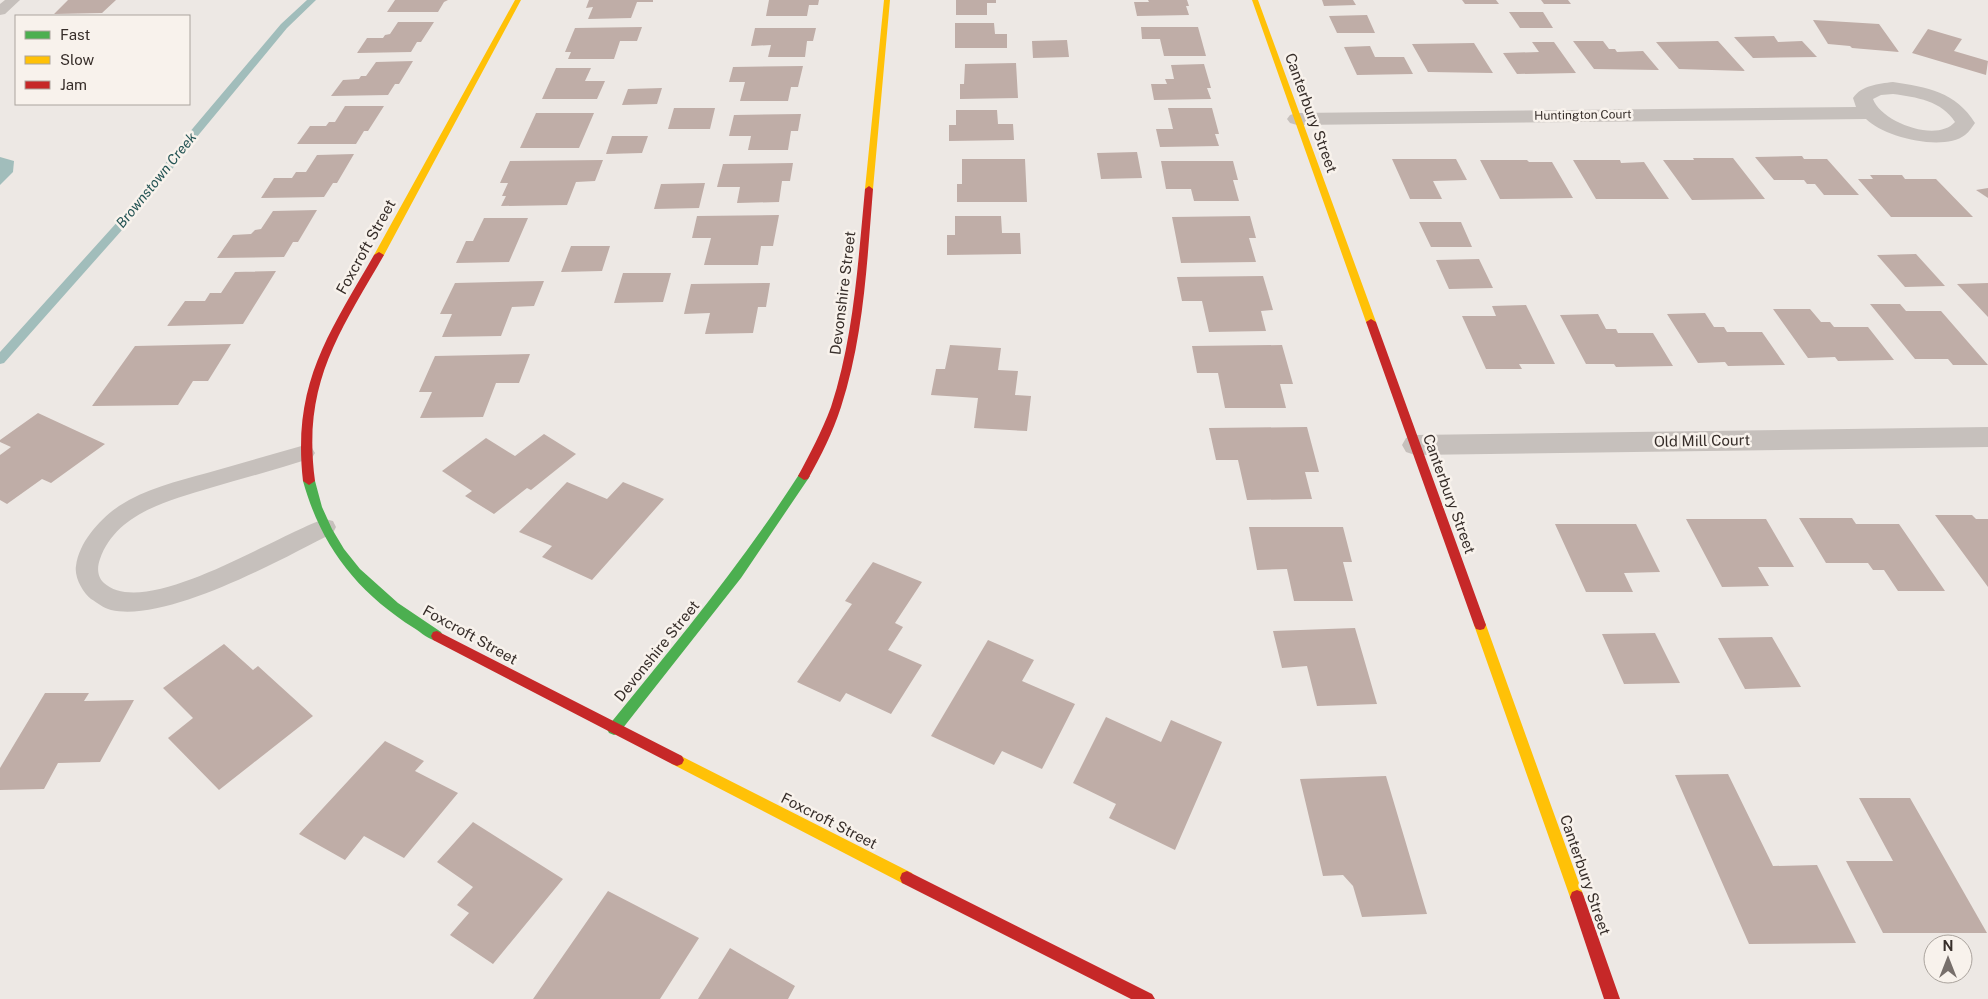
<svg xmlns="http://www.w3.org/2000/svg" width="1988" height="999" font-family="'Public Sans',sans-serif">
  <rect width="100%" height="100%" fill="#ede8e4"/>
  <!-- water -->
  <path fill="#a1bdbb" d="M0,157L14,161L13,172L0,185Z"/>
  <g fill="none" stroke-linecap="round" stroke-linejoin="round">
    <!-- stream -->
    <path fill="#a1bdbb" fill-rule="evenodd" d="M307,0H316L287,28L196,138L146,203L4,363L0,364V352L138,199L188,134L281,24Z"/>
  </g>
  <!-- building -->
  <path fill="#bfada7" d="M68,0H116L102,13L54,14Z
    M395,0H448L444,2L438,12H387Z
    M589,0H653V2H637L631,18L588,19L593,7L586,8Z
    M769,0H819L818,5H809L807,16H766Z
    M956,0H996V3H987V15H956Z
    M1148,0H1187L1189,6H1186L1189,15L1137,16L1134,2H1149Z
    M1322,0H1353L1356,5L1324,6Z
    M1462,0H1496L1499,4H1465Z
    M1541,0H1568L1571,4H1544Z
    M1509,12H1543L1553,28H1520Z
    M1367,15L1375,33H1337L1329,16Z
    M1813,20L1879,24L1899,52L1852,48L1850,46L1828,44Z
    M398,22H434L421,42H417L411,52L357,53L367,38H383L385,35L390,34Z
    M955,23H994L995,34H1007V48H955Z
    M642,27L637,41H620L614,59H568L571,52H565L575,28Z
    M1141,27H1198L1206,56H1164L1160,39H1142Z
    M755,28H816L813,41H807L805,57H768L771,45L751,46Z
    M1928,29L1962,39L1954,51L1988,61L1986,75L1912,53Z
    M1774,36L1778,42L1802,41L1817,57L1753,58L1734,37Z
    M1067,40L1069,57L1033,58L1032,41Z
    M1573,41H1603L1609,49H1615L1617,52L1643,51L1659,70L1594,69Z
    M1718,41L1745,71L1679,69L1656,42Z
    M1532,42H1554L1576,73L1517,74L1503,53L1539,52Z
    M1474,43L1493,73L1428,72L1412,44Z
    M1370,46L1375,57H1404L1413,74L1357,75L1344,47Z
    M413,61L399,84H395L388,95L331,96L343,80L359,79L361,76H366L376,62Z
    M1016,63L1018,98L960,99V84H964L965,64Z
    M1204,64L1211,88H1207L1211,99L1154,100L1151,84H1167L1165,79H1174L1171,65Z
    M803,66L798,87H791L788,101H740L745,82H729L733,67Z
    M556,68H591L585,81H605L597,99H542Z
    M662,88L657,104L622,105L628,89Z
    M345,106H384L368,131H364L356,144H297L310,126H326L329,122H335Z
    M674,108H715L710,129H668Z
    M1168,108H1212L1219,134H1215L1219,146L1160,147L1156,129H1173Z
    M956,110H997L998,124H1013L1014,140L949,141V125H956Z
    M536,113H594L579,148H520Z
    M801,114L798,131H791L788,150H748L751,136H729L734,115Z
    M612,136H648L642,153L606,154Z
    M1137,152L1142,178L1101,179L1097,153Z
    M354,154L337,183H333L324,197L261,198L274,178H292L296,172H306L317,155Z
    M1802,156L1804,159H1827L1859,195H1824L1815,184H1807L1804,180H1774L1755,157Z
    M1693,158H1733L1765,199L1692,200L1663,160H1694Z
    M962,159H1025L1027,202H957V184H962Z
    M1392,159H1456L1467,180L1433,181L1442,199H1410Z
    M603,160L595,181L576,182L567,205L501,206L506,196H502L508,183H500L510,161Z
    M1480,160H1527L1529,162H1552L1573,198L1500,199Z
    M1573,160H1620L1621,163L1644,162L1669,199H1596Z
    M1161,161H1233L1238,180H1233L1239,201H1194L1191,189H1166Z
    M793,163L790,181H782L779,202L737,203L740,187H717L723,164Z
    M1870,175H1902L1905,179H1936L1973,217H1891L1858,179H1873Z
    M705,183L699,208L654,209L661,184Z
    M1988,188V198L1976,190Z
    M317,210L298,242H293L284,257L217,258L233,235L251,234L255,230L261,229L273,211Z
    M779,215L773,246H761L758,265H704L711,238H692L697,216Z
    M955,216H1001L1002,233H1020L1021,254L947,255V235H955Z
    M1250,216L1256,238H1249L1256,262L1181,263L1172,217Z
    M484,218H528L509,262L456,263L466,241H473Z
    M1419,222H1461L1472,247H1431Z
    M571,246H610L602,271L561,272Z
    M1916,254L1945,286L1905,287L1877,255Z
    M1479,259L1493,288L1449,289L1436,260Z
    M276,271L243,324L167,326L185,301H205L210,293H221L235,272Z
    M623,273H671L663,302L614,303Z
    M1263,276L1273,310L1261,311L1266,331L1209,332L1202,301H1182L1177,277Z
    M544,281L534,306L512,307L501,336L442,337L452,314H440L455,283Z
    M770,283L766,307H758L753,333L705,334L710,313L684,314L691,284Z
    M1988,283V317L1957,284Z
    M1870,304H1900L1906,311H1941L1988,365H1953L1948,359H1915Z
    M1526,305L1555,364H1519L1522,369H1486L1462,316H1496L1492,306Z
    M1773,309H1810L1821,322H1830L1834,327H1868L1894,360L1838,361L1835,357L1808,358Z
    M1705,313L1714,327H1724L1727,332H1762L1785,365L1728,366L1725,362L1698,363L1667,314Z
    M1598,314L1606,329H1616L1618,333H1653L1673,366L1616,367L1614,364H1586L1560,315Z
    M231,344L208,381H193L178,405L92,406L135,346Z
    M950,345L1001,348L998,370L1018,371L1015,395L1031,396L1027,431L974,428L978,398L931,395L936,369H945Z
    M1282,345L1293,384H1280L1286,408H1225L1218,373H1197L1192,346Z
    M530,354L519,383H496L483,417L420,418L432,392H419L435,356Z
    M38,413L105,444L51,483L42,479L7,504L0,500V455L11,447L0,442V440Z
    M1307,427L1319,472H1305L1312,499L1247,500L1238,460H1216L1209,428Z
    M544,434L576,454L531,490L527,488L494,514L465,496L472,491L442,471L486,438L515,456Z
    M567,482L607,499L623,482L664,499L592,580L542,557L552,546L519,532Z
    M1935,515H1972L1976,519H1988V587Z
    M1799,518H1852L1856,524H1899L1945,591H1898L1884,570H1873L1868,563H1826Z
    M1686,519H1766L1794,567H1758L1769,586L1722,587Z
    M1555,524H1636L1660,572L1624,573L1633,592H1586Z
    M1249,527H1343L1352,562H1343L1353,601H1294L1287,569L1257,570Z
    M873,562L922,582L895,623L903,627L888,650L922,665L891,714L846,693L840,702L797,682L852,604L845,601Z
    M1355,628L1377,704L1317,706L1307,666L1282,668L1273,631Z
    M1655,633L1680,683L1624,684L1602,634Z
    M1772,637L1801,687L1745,689L1718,638Z
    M988,640L1034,660L1022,681L1075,704L1042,769L1002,751L994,765L931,736Z
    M224,644L253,670L258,666L313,716L219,790L168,738L193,718L163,688Z
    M45,693H89L84,701L134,700L100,762L58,763L44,789L0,790V768Z
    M1106,717L1161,742L1171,720L1222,742L1175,850L1109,818L1116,804L1073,783Z
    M385,741L424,761L415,771L458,793L404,858L364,836L345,860L299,834Z
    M1728,774L1773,866L1817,865L1856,943L1749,944L1675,775Z
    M1386,776L1427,914L1362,917L1353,886L1343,875L1323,876L1300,779Z
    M1859,798H1910L1987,933H1883L1846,861H1893Z
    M473,822L563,879L493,964L450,935L469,913L457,905L473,887L437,862Z
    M608,891L699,938L660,999H533Z
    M730,948L795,986L788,999H698Z"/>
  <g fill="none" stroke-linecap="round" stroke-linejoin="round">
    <!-- lane -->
    <path fill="#c6c0bc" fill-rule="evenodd" d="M5,0H20L5,14L0,15V4Z
      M305,445L312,448L315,453L312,458C278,469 244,478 210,488C170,500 116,513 100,559C97,567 97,577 104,583C146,621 279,533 325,519L333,521L336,527L333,533C282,559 167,623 111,610C103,608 98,603 91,599C83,593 74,577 76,566C79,542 100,519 119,506C145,489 177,481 207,473C240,464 272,454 305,445Z"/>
    <!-- street -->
    <path fill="#c6c0bc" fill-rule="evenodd" d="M1893,82C1927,87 1956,92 1975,123C1972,127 1969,132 1965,135C1943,152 1884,137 1866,119L1297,125L1290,123L1287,119L1290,115L1297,113L1856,107L1853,98C1862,85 1878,84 1893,82ZM1893,94C1916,97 1942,101 1955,122C1937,143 1881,122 1873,99L1881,95Z
      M1988,427V447L1415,455L1406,452L1402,445L1406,438L1415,435Z"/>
    <!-- fast -->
    <path fill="#4caf50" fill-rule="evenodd" d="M804,472L810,476L808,479L741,578L619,733L614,735L609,733L607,729L609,725C676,643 743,562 800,473Z
      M309,477L315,481L322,507L332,529L344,549L360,569L398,603L441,632L443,636L441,640C432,643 422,633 414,628C357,592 321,546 303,481Z"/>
    <!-- slow -->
    <path fill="#ffc107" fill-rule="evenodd" d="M515,0H521L384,255L382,257H376L374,255Z
      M884,0H890L873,189L869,192L865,189Z
      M1252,0H1258L1376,322L1374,324L1371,325L1366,322Z
      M1480,620L1484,621L1486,625L1584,897L1582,902L1577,904L1572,902L1570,897L1474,625L1476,621Z
      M677,754L912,873L914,878L912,883L907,885L902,883L672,764L670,760L672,756Z"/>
    <!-- jam -->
    <path fill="#c62828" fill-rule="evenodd" d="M869,186L873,189C867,262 864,336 841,407C833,432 821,456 808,479L804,480L798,476C810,454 822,431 831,407C854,337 858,262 865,189Z
      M379,252L384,255C338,335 302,384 315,481L309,485L303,481C292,384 328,335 374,255Z
      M1371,319L1376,322L1486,625L1484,629L1480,630L1476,629L1474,625L1366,322Z
      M437,631L682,756L684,760L682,764L677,766L672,764L433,640L431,636L433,632Z
      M907,871L1152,994L1155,999H1131L902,883L900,878L902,873Z
      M1577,890L1582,892L1584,897L1620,999H1604L1570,897L1572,892Z"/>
  </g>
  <g text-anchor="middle" stroke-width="5" stroke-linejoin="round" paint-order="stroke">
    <!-- far-street labels -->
    <g font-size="12" fill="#372e2a" stroke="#f8f2ec">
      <text transform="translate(1583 115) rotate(-1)" y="4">Huntington Court</text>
    </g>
    <!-- far-water labels -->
    <g font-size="14" font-style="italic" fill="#245454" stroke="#f8f2ec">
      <text transform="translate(156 180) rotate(-51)" y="5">Brownstown Creek</text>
    </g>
    <!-- street labels -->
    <g font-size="15" fill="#372e2a" stroke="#f8f2ec">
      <text transform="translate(1311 113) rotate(70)" y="5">Canterbury Street</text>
      <text transform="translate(366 247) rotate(-61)" y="5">Foxcroft Street</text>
      <text transform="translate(843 293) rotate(-83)" y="5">Devonshire Street</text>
      <text transform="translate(1702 441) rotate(-1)" y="5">Old Mill Court</text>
      <text transform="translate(1449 494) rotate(70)" y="5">Canterbury Street</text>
      <text transform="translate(470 635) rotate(29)" y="5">Foxcroft Street</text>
      <text transform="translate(657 651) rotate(-51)" y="5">Devonshire Street</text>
      <text transform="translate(829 821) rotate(27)" y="5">Foxcroft Street</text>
      <text transform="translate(1585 875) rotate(71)" y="5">Canterbury Street</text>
    </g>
  </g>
  <!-- legend -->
  <rect x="15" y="15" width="175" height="90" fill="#f8f2ec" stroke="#aba49e"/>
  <rect x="25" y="31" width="25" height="8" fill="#4caf50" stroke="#aba49e"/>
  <text x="60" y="40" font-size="15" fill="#372e2a">Fast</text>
  <rect x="25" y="56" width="25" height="8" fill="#ffc107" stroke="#aba49e"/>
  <text x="60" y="65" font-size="15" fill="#372e2a">Slow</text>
  <rect x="25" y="81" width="25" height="8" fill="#c62828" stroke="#aba49e"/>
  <text x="60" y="90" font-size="15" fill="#372e2a">Jam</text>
  <!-- north arrow -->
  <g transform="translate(1948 959)"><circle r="24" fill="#f8f2ec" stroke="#aba49e"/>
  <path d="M0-4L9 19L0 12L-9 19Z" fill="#776f6b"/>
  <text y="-8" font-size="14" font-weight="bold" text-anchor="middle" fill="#372e2a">N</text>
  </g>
</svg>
